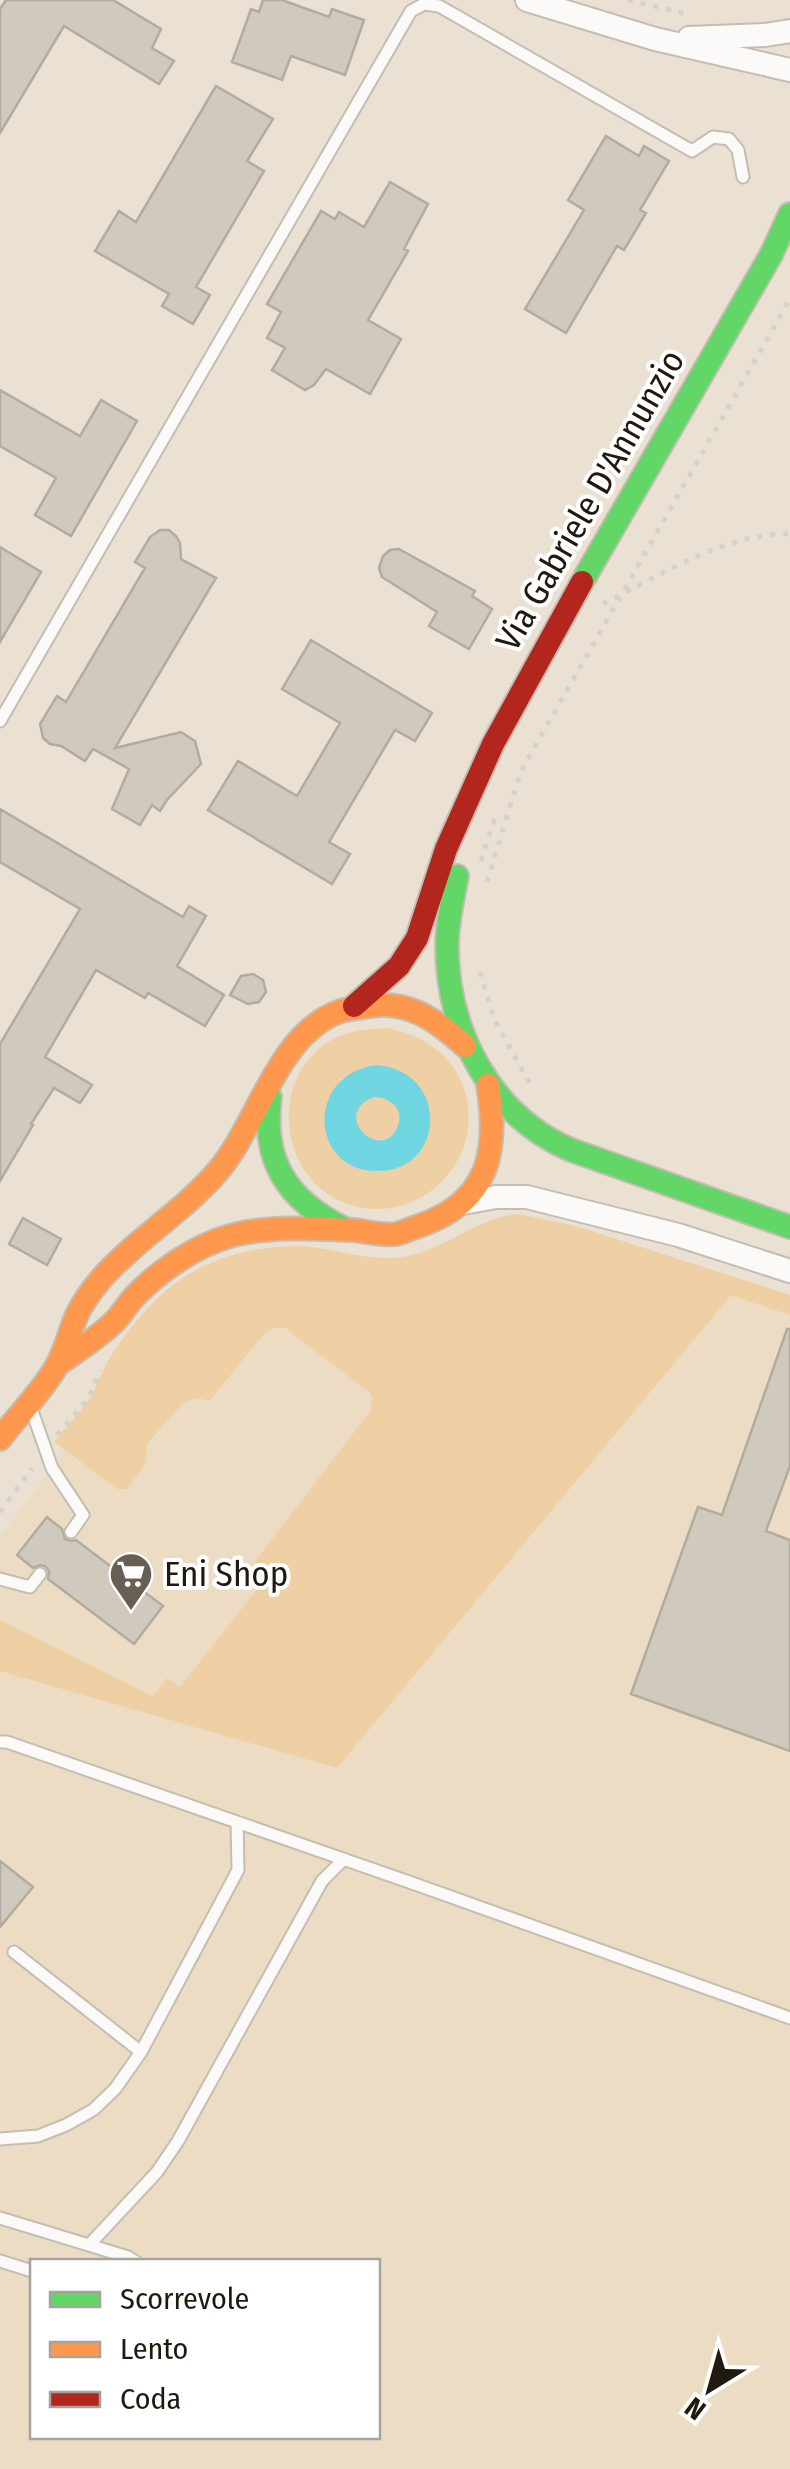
<svg xmlns="http://www.w3.org/2000/svg" width="790" height="2469" font-family="'Fira Sans Condensed',sans-serif">
  <rect width="100%" height="100%" fill="#eae1d3"/>
  <!-- built -->
  <path fill="#ecdcc4" fill-rule="evenodd" d="M731,1294L790,1315V2469H0V1671L337,1768ZM32,2262H378V2436H32Z
    M280,1327L292,1333L369,1392L373,1403L367,1417L247,1572L261,1583L180,1688L154,1696L0,1620V1536L65,1451L117,1489H127L146,1463L147,1445L184,1402L198,1398L211,1401L262,1336L268,1330Z"/>
  <!-- green -->
  <path fill="#efcfa4" fill-rule="evenodd" d="M387,1028C407,1032 426,1039 442,1054C493,1104 467,1187 400,1206C386,1210 368,1210 354,1206C281,1187 265,1083 328,1042C346,1031 366,1029 387,1028ZM364,1067L430,1109L429,1132L400,1167L377,1172L353,1166L334,1149L328,1138L327,1101L341,1079Z
    M356 1118a22 22 0 1 1 44 0a22 22 0 1 1-44 0Z
    M518,1214L576,1226L790,1295V1315L731,1295L337,1768L0,1671V1620L153,1696L167,1678L180,1687L261,1584L247,1572L371,1410L372,1397L369,1392L285,1328H274L262,1336L210,1401L198,1398L184,1402L147,1444L146,1463L127,1489H117L54,1442C65,1428 78,1415 88,1401C97,1388 101,1372 109,1359C156,1287 201,1251 289,1246C327,1244 363,1263 403,1257C444,1251 476,1218 518,1214Z"/>
  <!-- water -->
  <path fill="#70d6e2" fill-rule="evenodd" d="M377,1065C452,1072 445,1175 374,1171C309,1168 306,1073 377,1065ZM374,1097C390,1097 406,1110 397,1128C380,1163 330,1114 374,1097Z"/>
  <!-- building -->
  <path fill="#d0c9be" stroke="#b2aba0" stroke-width="2.5" d="M6,0H113L161,29L152,48L174,61L159,84L64,26L0,133V9Z
    M263,0H282L329,17L332,9L364,20L345,75L291,56L282,80L232,62L251,9L259,12Z
    M216,86L273,119L247,161L264,171L196,287L210,295L193,324L162,306L169,294L95,251L119,211L136,222Z
    M606,136L639,156L644,146L669,161L640,210L646,213L624,250L617,246L566,333L525,309L584,210L568,200Z
    M390,182L428,204L404,249L408,251L368,320L401,339L370,394L326,369L314,385L305,390L272,370L285,348L267,338L281,312L267,304L321,211L335,219L339,212L364,227Z
    M0,390L80,436L101,400L137,421L71,536L35,515L56,478L0,446Z
    M160,530H169L176,536L180,543L181,559L216,578L115,748L181,732L195,741L201,764L167,800L160,811L152,805L140,825L112,809L129,769L93,749L85,761L61,746L50,744L43,738L40,724L57,696L66,702L145,568L135,562L150,537Z
    M0,547L41,572L0,642Z
    M399,549L475,591L472,596L492,609L469,649L429,626L437,612L382,577L379,568L383,556L390,550Z
    M311,640L432,713L415,741L395,730L329,842L350,854L332,884L208,810L238,761L297,796L340,723L282,689Z
    M0,809L183,917L189,906L206,916L177,966L224,995L205,1026L148,993L145,998L96,970L45,1057L92,1085L80,1103L54,1088L31,1124L33,1125L0,1181V1044L80,909L0,862Z
    M253,974L263,980L266,992L259,1002L248,1004L230,995L241,976Z
    M23,1218L61,1239L47,1265L9,1244Z
    M787,1329H790V1466L766,1531L790,1540V1751L631,1694L698,1507L722,1515Z
    M47,1517L62,1529L65,1539L71,1541L76,1540L163,1606L134,1644L48,1579L49,1571L45,1566L40,1565L33,1568L17,1555Z
    M0,1861L33,1887L0,1927Z"/>
  <g fill="none" stroke-linecap="round" stroke-linejoin="round">
    <!-- lane casing -->
    <g stroke="#c4bdb2" stroke-width="15">
      <path id="lane" d="M0,721L411,11L424,4L439,6L692,151L713,137L729,139L738,150L743,177
        M31,1408L52,1468L83,1515L71,1532
        M0,1579L30,1587L40,1574
        M0,1742H7L412,1883L790,2018
        M14,1952L141,2052
        M0,2139L38,2136L66,2125L93,2110L115,2089L141,2052L238,1870L237,1822
        M0,2218L128,2257L136,2262
        M89,2245L157,2172L178,2141L322,1881L344,1859
        M0,2261L32,2271"/>
    </g>
    <!-- street casing -->
    <g stroke="#c4bdb2" stroke-width="26">
      <path id="street" d="M527,0L655,39L790,70
        M689,38L765,35L790,31
        M463,1203L496,1197H527L678,1235L790,1271"/>
    </g>
    <!-- fast casing -->
    <g stroke="#c4bdb2" stroke-width="26">
      <path id="fast" d="M582,582L771,255L790,214
        M457,876C453,899 447,921 447,945C447,1031 490,1115 571,1150L790,1227
        M270,1097C262,1162 287,1200 345,1229"/>
    </g>
    <!-- slow casing -->
    <g stroke="#c4bdb2" stroke-width="26">
      <path id="slow" d="M60,1363C78,1350 99,1337 115,1321C122,1314 127,1305 134,1297C159,1271 195,1246 230,1236C265,1226 315,1228 352,1230C366,1231 383,1236 397,1234C404,1232 412,1228 419,1226C489,1202 499,1152 488,1085
        M0,1439C18,1415 41,1393 56,1367C65,1352 69,1334 76,1317C82,1303 91,1291 101,1279C136,1239 183,1212 218,1171C259,1123 277,1033 341,1011C348,1009 356,1008 364,1007C406,998 435,1019 465,1046"/>
    </g>
    <!-- jam casing -->
    <g stroke="#c4bdb2" stroke-width="26">
      <path id="jam" d="M354,1006L399,966L417,938L446,849L493,744L582,582"/>
    </g>
    <!-- path -->
    <path stroke="#d5d2cd" stroke-width="5" stroke-dasharray="5 8" stroke-linecap="butt" d="M628,0L688,14
      M603,604C661,575 724,533 790,534
      M481,861L496,814
      M487,882L521,771L790,299
      M480,972L494,1019L533,1089
      M57,1435L89,1398L100,1370
      M0,1512L32,1468"/>
    <!-- lane -->
    <use href="#lane" stroke="#fcfaf8" stroke-width="11"/>
    <!-- street -->
    <use href="#street" stroke="#fcfaf8" stroke-width="22"/>
    <!-- fast -->
    <use href="#fast" stroke="#63d668" stroke-width="22"/>
    <!-- slow -->
    <use href="#slow" stroke="#ff974d" stroke-width="22"/>
    <!-- jam -->
    <use href="#jam" stroke="#b3261e" stroke-width="22"/>
  </g>
  <!-- icons -->
  <defs>
    <g id="supermarket-pin" transform="scale(2.25)"><path d="M0 17L-7.5 6A9.5 9.5 0 1 1 7.5 6Z" fill="#675f54" stroke="#fff"/><path d="M-6-5.5h2.5l.6 2H6L4.5 2H-2.5L-4.4-4H-6ZM-1.5 3.2a1.3 1.3 0 1 0 .1 0ZM3 3.2a1.3 1.3 0 1 0 .1 0Z" fill="#fff"/></g>
  </defs>
  <g fill-rule="evenodd">
    <use href="#supermarket-pin" x="131" y="1574"/>
  </g>
  <g text-anchor="middle" stroke-width="8" stroke-linejoin="round" paint-order="stroke">
    <!-- street labels -->
    <g font-size="35" fill="#201910" stroke="#fff">
      <text transform="translate(590 500) rotate(-60)" y="12">Via Gabriele D'Annunzio</text>
    </g>
    <!-- poi labels -->
    <g font-size="35" fill="#201910" stroke="#fff" text-anchor="start">
      <text x="164" y="1586">Eni Shop</text>
    </g>
  </g>
  <!-- legend -->
  <rect x="30" y="2259" width="350" height="180" fill="#ffffff" stroke="#a6a39f" stroke-width="2.5"/>
  <rect x="50" y="2292" width="50" height="15" fill="#63d668" stroke="#a6a39f" stroke-width="2.5"/>
  <text x="120" y="2309" font-size="30" fill="#201910">Scorrevole</text>
  <rect x="50" y="2342" width="50" height="15" fill="#ff974d" stroke="#a6a39f" stroke-width="2.5"/>
  <text x="120" y="2359" font-size="30" fill="#201910">Lento</text>
  <rect x="50" y="2392" width="50" height="15" fill="#b3261e" stroke="#a6a39f" stroke-width="2.5"/>
  <text x="120" y="2409" font-size="30" fill="#201910">Coda</text>
  <!-- north arrow -->
  <g transform="translate(710 2389) rotate(217)" stroke="#ffffff" stroke-width="8" paint-order="stroke">
  <path d="M0-8L18 38L0 25L-18 38Z" fill="#201910"/>
  <text y="-15" font-size="28" font-weight="bold" text-anchor="middle" fill="#201910">N</text>
  </g>
</svg>
